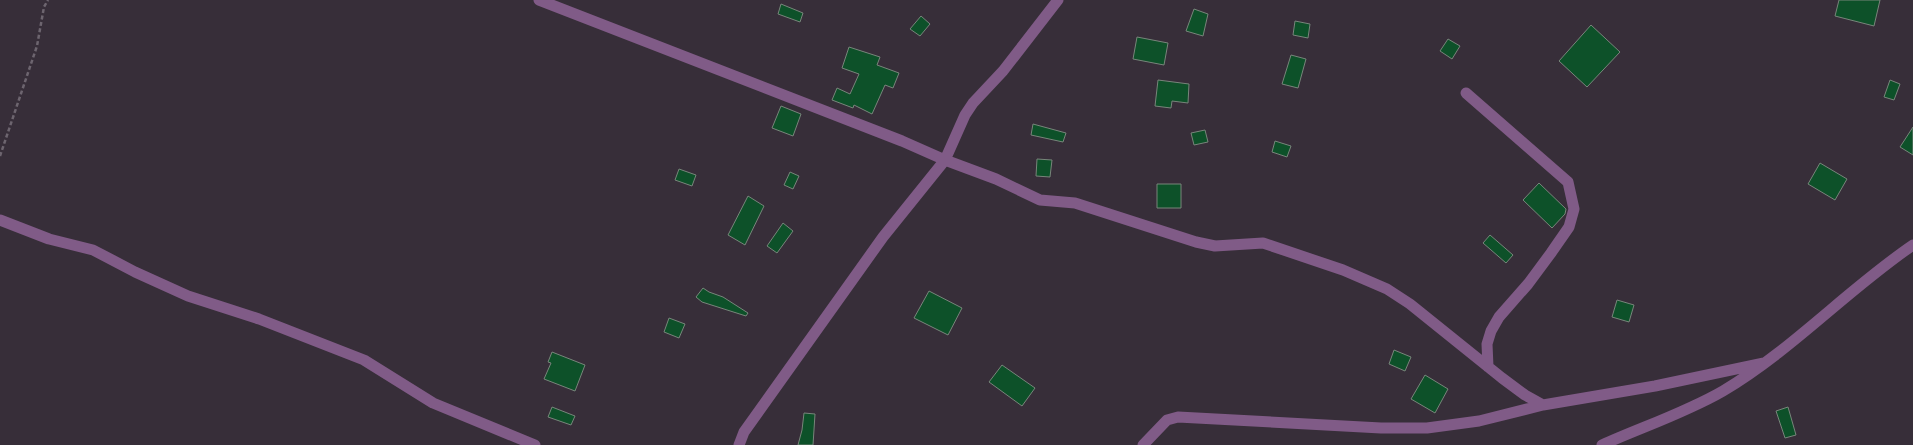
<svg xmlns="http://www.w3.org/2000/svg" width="1913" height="445" font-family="'Golos Text',sans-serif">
  <rect width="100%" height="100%" fill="#372e39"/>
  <!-- building -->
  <path fill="#0d5129" stroke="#78857b" d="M1839,0H1880L1874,26L1835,16Z
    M781,4L803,13L800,22L778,14Z
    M1194,9L1208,14L1203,36L1186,31Z
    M921,16L930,24L920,36L910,29Z
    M1295,21L1310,24L1308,38L1293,35Z
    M1591,25L1620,52L1587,87L1559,61Z
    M1137,37L1168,43L1164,65L1133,59Z
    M1448,39L1460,46L1452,59L1440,51Z
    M849,47L880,57L877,65L899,73L893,88L885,85L872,114L854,105L853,108L832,100L837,88L850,94L859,74L842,68Z
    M1291,55L1306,59L1298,88L1282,84Z
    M1158,80L1189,84L1188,103L1172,101L1171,108L1155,106Z
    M1890,80L1900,84L1894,100L1884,97Z
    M781,106L801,114L793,136L772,128Z
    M1033,124L1066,133L1063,142L1031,135Z
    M1913,127V155L1900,147Z
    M1205,130L1208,142L1194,145L1191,133Z
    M1275,141L1291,146L1287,157L1272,152Z
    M1037,159L1052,160L1050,177L1036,176Z
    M1820,163L1847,179L1835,200L1808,184Z
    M679,169L696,175L692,186L675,180Z
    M790,172L799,176L793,189L784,185Z
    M1539,183L1566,209L1565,214L1552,228L1523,200Z
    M1157,184H1181V208H1157Z
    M748,196L764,206L745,245L728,235Z
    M783,223L793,231L777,253L767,246Z
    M1490,235L1513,255L1506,263L1483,243Z
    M703,288L709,292L723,297L748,313L746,316L702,302L696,297Z
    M929,291L962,308L948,335L914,318Z
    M1617,300L1634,305L1629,322L1612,317Z
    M669,318L685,324L679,338L664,332Z
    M1394,350L1411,357L1405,371L1389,364Z
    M552,352L585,365L575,391L544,379L551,363L548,362Z
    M1002,365L1035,388L1022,406L989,382Z
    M1425,375L1448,389L1435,413L1411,399Z
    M552,407L575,416L571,425L548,417Z
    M1788,407L1796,435L1785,438L1776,411Z
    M804,413L815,414L813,445H798L802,430Z"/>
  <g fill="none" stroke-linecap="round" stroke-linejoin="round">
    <!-- path -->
    <path stroke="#6d656f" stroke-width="2.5" stroke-dasharray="4 2.5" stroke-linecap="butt" d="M0,156L37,46L44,7L48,0"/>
    <!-- minor -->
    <path stroke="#805b87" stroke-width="11" d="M539,0L902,141L945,160L996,179L1040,200L1075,203L1196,242L1215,246L1263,243L1343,270L1387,289L1410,304L1502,378L1525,395L1543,405
      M1466,93L1568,182L1574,209L1569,227L1551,253L1528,284L1499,317L1491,331L1487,344L1488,367
      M0,220L49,239L93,250L135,272L188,296L259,319L364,360L433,403L535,445
      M739,445L744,432L883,237L945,160L965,115L973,103L1003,71L1058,0
      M1143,445L1167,420L1178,417L1381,428H1427L1479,421L1543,405L1655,386L1764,363
      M1602,445C1642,427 1685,413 1723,391C1792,350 1847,290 1913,245"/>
  </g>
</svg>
